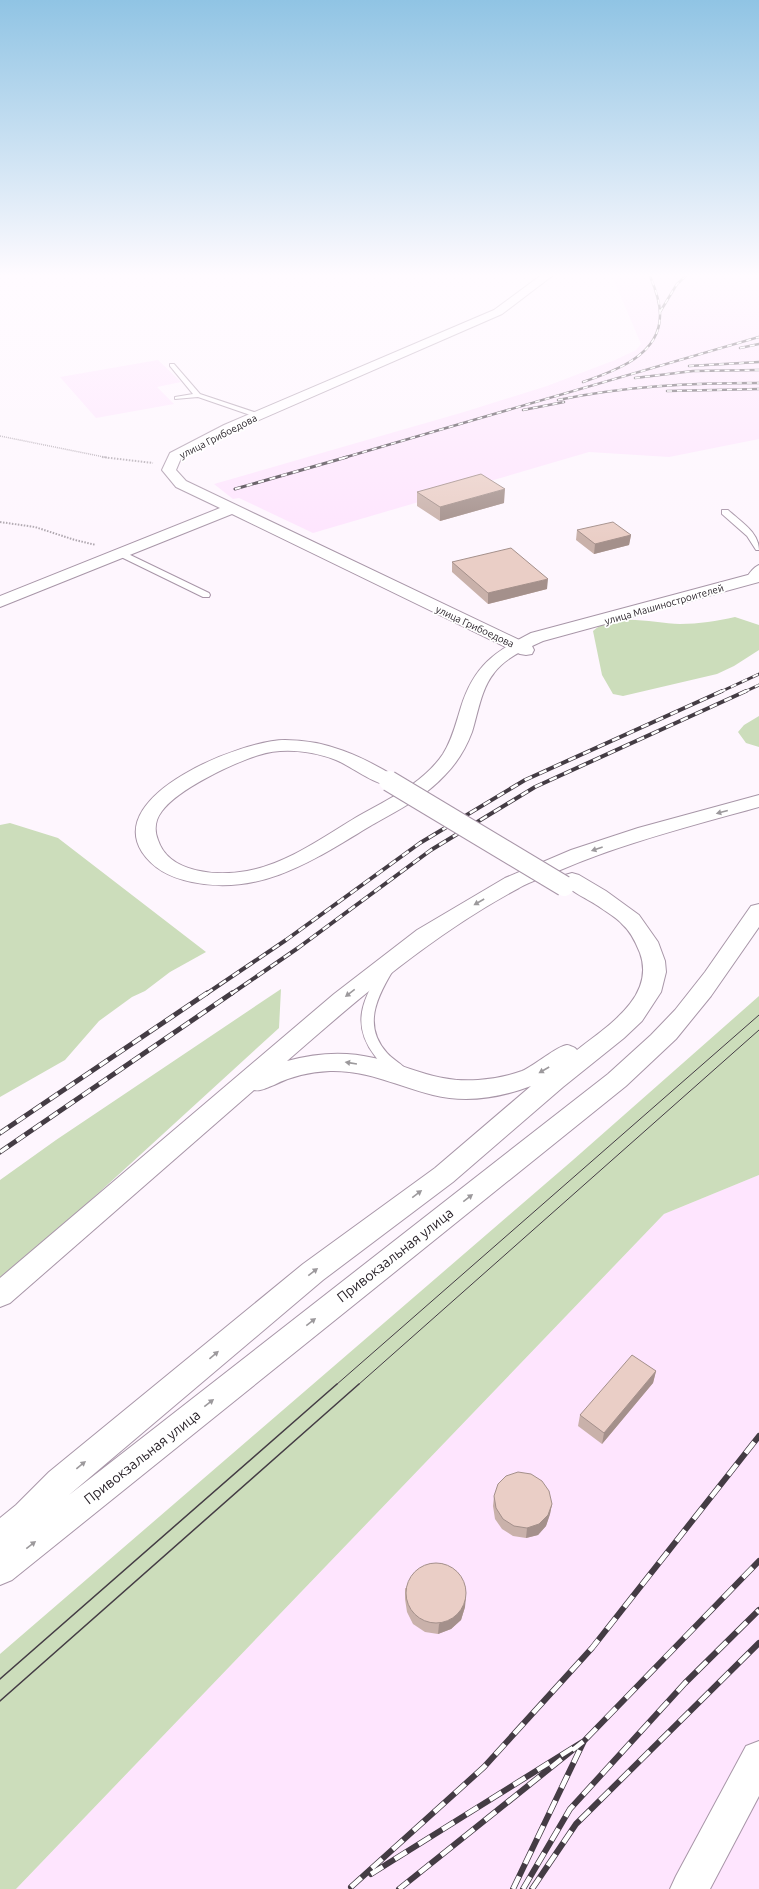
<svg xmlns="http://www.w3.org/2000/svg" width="759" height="1889" font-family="Ubuntu,sans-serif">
  <rect width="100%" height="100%" fill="#fef6fe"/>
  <!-- built -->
  <path fill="#fee5fe" d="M612,276H759V439L669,457L589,452L313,533L239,498L233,499L214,484L464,412L547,386L615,360L636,350L641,344Z
    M158,360L181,382L157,387L174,404L96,418L60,377Z
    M759,1175V1889H16L664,1214Z"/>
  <!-- green -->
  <path fill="#cdb" d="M735,617L759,625V650L734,666L717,674L623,696L613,694L602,675L593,631C615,611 654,624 680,624C699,624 717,621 735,617Z
    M759,716V747L746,743L738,732L744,725Z
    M10,823L58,838L206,952L170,972L145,991L132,997L99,1021L65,1060L0,1097V825Z
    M281,989L279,1028L0,1283V1180L56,1140Z
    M759,996V1175L664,1214L16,1889H0V1654L573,1160Z"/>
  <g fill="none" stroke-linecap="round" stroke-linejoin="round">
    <!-- lane casing -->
    <g stroke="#a896a8" stroke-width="2">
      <path id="lane" d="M170,364H174L200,394L263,415L256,417L198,397L175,399V397L193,394L170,366Z
        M722,510H728C741,522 759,532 759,550H756L747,536L722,514Z
        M122,551L209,593L210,595L209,597H203L119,556L118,554Z
        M759,565V573L752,582H746C745,577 754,567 759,565Z
        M386,968L390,969L392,972C376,999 363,1026 387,1053C393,1060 403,1064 408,1072L406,1075L401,1077C391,1074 381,1065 375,1056C351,1025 362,999 382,969Z"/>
    </g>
    <!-- street casing -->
    <g stroke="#a896a8" stroke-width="2">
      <path id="street" d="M540,276H552L502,314L234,431L181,458L176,470L186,481L532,646L534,650L532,654L526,655L520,654L232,514L0,607V596L220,508L176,487L162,470L170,453L224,425L494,310Z
        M759,1741V1796L710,1889H670L676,1876L746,1746Z"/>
    </g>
    <!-- secondary casing -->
    <g stroke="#a896a8" stroke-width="2">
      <path id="secondary" d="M759,572V582L543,641C526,649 506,657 494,673C481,689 478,713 472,732C466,748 457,763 445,775C425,797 398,810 372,825C315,859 261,897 192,882C172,878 154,870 142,852C105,794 243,740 285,740C327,740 361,756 396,777L399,781L396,785C379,789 353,767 336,760C313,751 283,747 259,755C233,763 178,789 162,811C155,820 154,830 158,840C169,874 218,876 247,871C286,864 322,838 355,818C386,800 422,785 443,754C452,740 456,723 461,707C474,666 494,652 531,633Z
        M759,795V807C691,826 623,843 558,871C545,877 531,881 519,888C433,934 360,997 287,1061C316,1053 345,1051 374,1058C412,1067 436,1083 478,1080C492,1079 508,1076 522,1071C534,1066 557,1046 567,1045C569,1045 573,1047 575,1048L577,1050C606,1027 656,997 640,953C636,943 631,932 623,925C617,918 608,913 601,908C589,899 569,892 562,880L565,875L572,873L579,875L606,891L639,915L658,942L665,961L666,972L661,992L642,1021L624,1038L563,1087L453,1182L323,1280L69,1495L608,1074L651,1035L675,1010L705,972L751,906L759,904V927L711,996L676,1039L626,1086L12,1580L0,1585V1518L16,1505L49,1472L303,1264L435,1168L531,1086C500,1098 465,1103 433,1095C397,1086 368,1070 330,1071C310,1072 291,1076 274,1085C268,1087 260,1092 254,1090L10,1303L0,1307V1278L334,994L417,930L505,878L571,850L638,828Z"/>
    </g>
    <!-- path-far1 -->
    <path stroke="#aea6ae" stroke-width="1.5" stroke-dasharray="1 1" stroke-linecap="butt" d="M0,436L109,458"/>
    <!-- path -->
    <path stroke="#aea6ae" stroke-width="2" stroke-dasharray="1.5 1.5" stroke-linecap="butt" d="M102,457L153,463
      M0,522L35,527L75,540L96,545"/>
    <!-- lane -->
    <use href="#lane" fill="#fff" fill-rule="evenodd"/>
    <!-- street -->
    <use href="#street" fill="#fff" fill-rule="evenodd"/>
    <!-- secondary -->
    <use href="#secondary" fill="#fff" fill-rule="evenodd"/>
    <!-- tram-far1 -->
    <path stroke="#443c44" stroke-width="1" d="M336,1385L759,1015
      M358,1385L759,1030"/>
    <!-- tram -->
    <path stroke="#443c44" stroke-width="1.5" d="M0,1679L337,1384
      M0,1701L359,1384"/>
    <!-- rail-far4 casing -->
    <g stroke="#443c44" stroke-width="2.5">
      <path id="rail-far4" d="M660,312L677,284L686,276
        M740,348L759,344
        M689,366L759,362
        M635,378L693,371L759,370
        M583,382C615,371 661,355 660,314C660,301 655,288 650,276
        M667,391L759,389
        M558,400C625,386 691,383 759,383
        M523,410L564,402
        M343,458L759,337"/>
    </g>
    <!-- rail-far3 casing -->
    <g stroke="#443c44" stroke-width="3">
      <path id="rail-far3" d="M235,489L347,457
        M720,692L759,674
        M744,692L759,685"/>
    </g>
    <!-- rail-far2 casing -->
    <g stroke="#443c44" stroke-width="4">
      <path id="rail-far2" d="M206,994L286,940L420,843L525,780L722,691
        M231,994L298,948L431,850L535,787L746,691"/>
    </g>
    <!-- rail-far1 casing -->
    <g stroke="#443c44" stroke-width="5">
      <path id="rail-far1" d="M0,1133L207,993
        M0,1152L232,993"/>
    </g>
    <!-- rail casing -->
    <g stroke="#443c44" stroke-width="6">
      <path id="rail" d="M371,1874L584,1741L399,1889
        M351,1887L484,1767L592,1648L759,1436
        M513,1889L584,1741L759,1561
        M523,1889L570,1809L685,1683L759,1610
        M532,1889L576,1824L759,1643"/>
    </g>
    <!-- rail-far4 -->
    <use href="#rail-far4" stroke="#fff" stroke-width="1.5" stroke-dasharray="5" stroke-linecap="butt"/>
    <!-- rail-far3 -->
    <use href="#rail-far3" stroke="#fff" stroke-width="2" stroke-dasharray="6" stroke-linecap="butt"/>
    <!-- rail-far2 -->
    <use href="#rail-far2" stroke="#fff" stroke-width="2.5" stroke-dasharray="8" stroke-linecap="butt"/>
    <!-- rail-far1 -->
    <use href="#rail-far1" stroke="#fff" stroke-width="3.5" stroke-dasharray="10" stroke-linecap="butt"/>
    <!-- rail -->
    <use href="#rail" stroke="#fff" stroke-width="4.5" stroke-dasharray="14" stroke-linecap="butt"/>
    <!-- secondary-bridge casing -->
    <g stroke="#a896a8" stroke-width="22" stroke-linecap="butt">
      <path id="secondary-bridge" d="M389,781L564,886"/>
    </g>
    <!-- secondary-bridge -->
    <use href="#secondary-bridge" stroke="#fff" stroke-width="20"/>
  </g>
  <!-- wall -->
  <path fill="#c9b1aa" d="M417,492L504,503L440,521L417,506Z
    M577,530L631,535L629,545L594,554L576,540Z
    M452,562L547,589L488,604L452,572Z
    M656,1371L653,1383L602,1444L578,1426L580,1415Z
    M494,1496L552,1504L550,1514L546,1526L538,1535L526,1538L513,1536L502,1529L495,1519L493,1506Z
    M405,1588L465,1607L461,1620L451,1629L438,1634L425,1632L413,1624L407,1612L405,1599Z"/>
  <!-- shaded-wall -->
  <path fill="#a4908b" d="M505,489L504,503L440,521V507Z
    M631,535L629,545L594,554L595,544Z
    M548,579L547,589L488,604V593Z
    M656,1371L653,1383L602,1444L604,1433Z
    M552,1504L550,1514L546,1526L538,1535L526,1538L527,1528Z
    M466,1597L465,1607L461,1620L451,1629L438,1634L439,1624Z"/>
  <!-- building -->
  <path fill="#eacec6" stroke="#a4908b" d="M481,474L505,489L440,507L417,492Z
    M613,522L631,535L595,544L577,530Z
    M511,548L548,579L488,593L452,562Z
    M632,1355L656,1371L604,1433L580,1415Z
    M518,1472L531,1474L542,1481L549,1491L552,1504L548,1515L539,1524L527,1528L514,1526L503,1519L496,1508L494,1496L498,1484L506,1476Z
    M406 1593a30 30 0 1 1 60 0a30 30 0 1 1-60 0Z"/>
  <!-- one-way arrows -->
  <defs><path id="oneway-solid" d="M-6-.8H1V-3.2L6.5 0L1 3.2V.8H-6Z"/></defs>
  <g fill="#9c999c">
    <use href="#oneway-solid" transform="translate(722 812) rotate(165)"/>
    <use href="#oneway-solid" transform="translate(597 849) rotate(161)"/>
    <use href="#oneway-solid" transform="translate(479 902) rotate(150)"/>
    <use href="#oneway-solid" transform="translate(350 993) rotate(142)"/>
    <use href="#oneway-solid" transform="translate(351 1063) rotate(-171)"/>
    <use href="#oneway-solid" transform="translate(544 1070) rotate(150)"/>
    <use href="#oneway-solid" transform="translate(417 1194) rotate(-37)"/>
    <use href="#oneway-solid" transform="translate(468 1198) rotate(-38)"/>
    <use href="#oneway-solid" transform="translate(313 1272) rotate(-38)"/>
    <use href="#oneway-solid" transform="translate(311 1322) rotate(-38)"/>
    <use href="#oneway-solid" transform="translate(214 1355) rotate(-40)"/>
    <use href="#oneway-solid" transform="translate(209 1403) rotate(-38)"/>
    <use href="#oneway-solid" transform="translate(81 1465) rotate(-39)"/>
    <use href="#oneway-solid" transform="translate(31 1545) rotate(-38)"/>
  </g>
  <!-- sky -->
  <linearGradient id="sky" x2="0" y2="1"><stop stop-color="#90c4e4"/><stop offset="0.51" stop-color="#fffbff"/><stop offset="1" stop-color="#fffbff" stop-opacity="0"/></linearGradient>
  <rect width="759" height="540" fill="url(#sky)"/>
  <g text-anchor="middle" stroke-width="3.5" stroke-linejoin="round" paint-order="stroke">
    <!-- far-street labels -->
    <g font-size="10" fill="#231c23" stroke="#fff">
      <text transform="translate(218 436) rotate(-27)" y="4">улица Грибоедова</text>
      <text transform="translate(664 604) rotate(-16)" y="4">улица Машиностроителей</text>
      <text transform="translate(475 626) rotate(25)" y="4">улица Грибоедова</text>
    </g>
    <!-- near-street labels -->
    <g font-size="14" fill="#231c23" stroke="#fff">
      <text transform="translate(395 1255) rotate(-38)" y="5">Привокзальная улица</text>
      <text transform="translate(142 1457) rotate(-38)" y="5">Привокзальная улица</text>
    </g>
  </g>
</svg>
